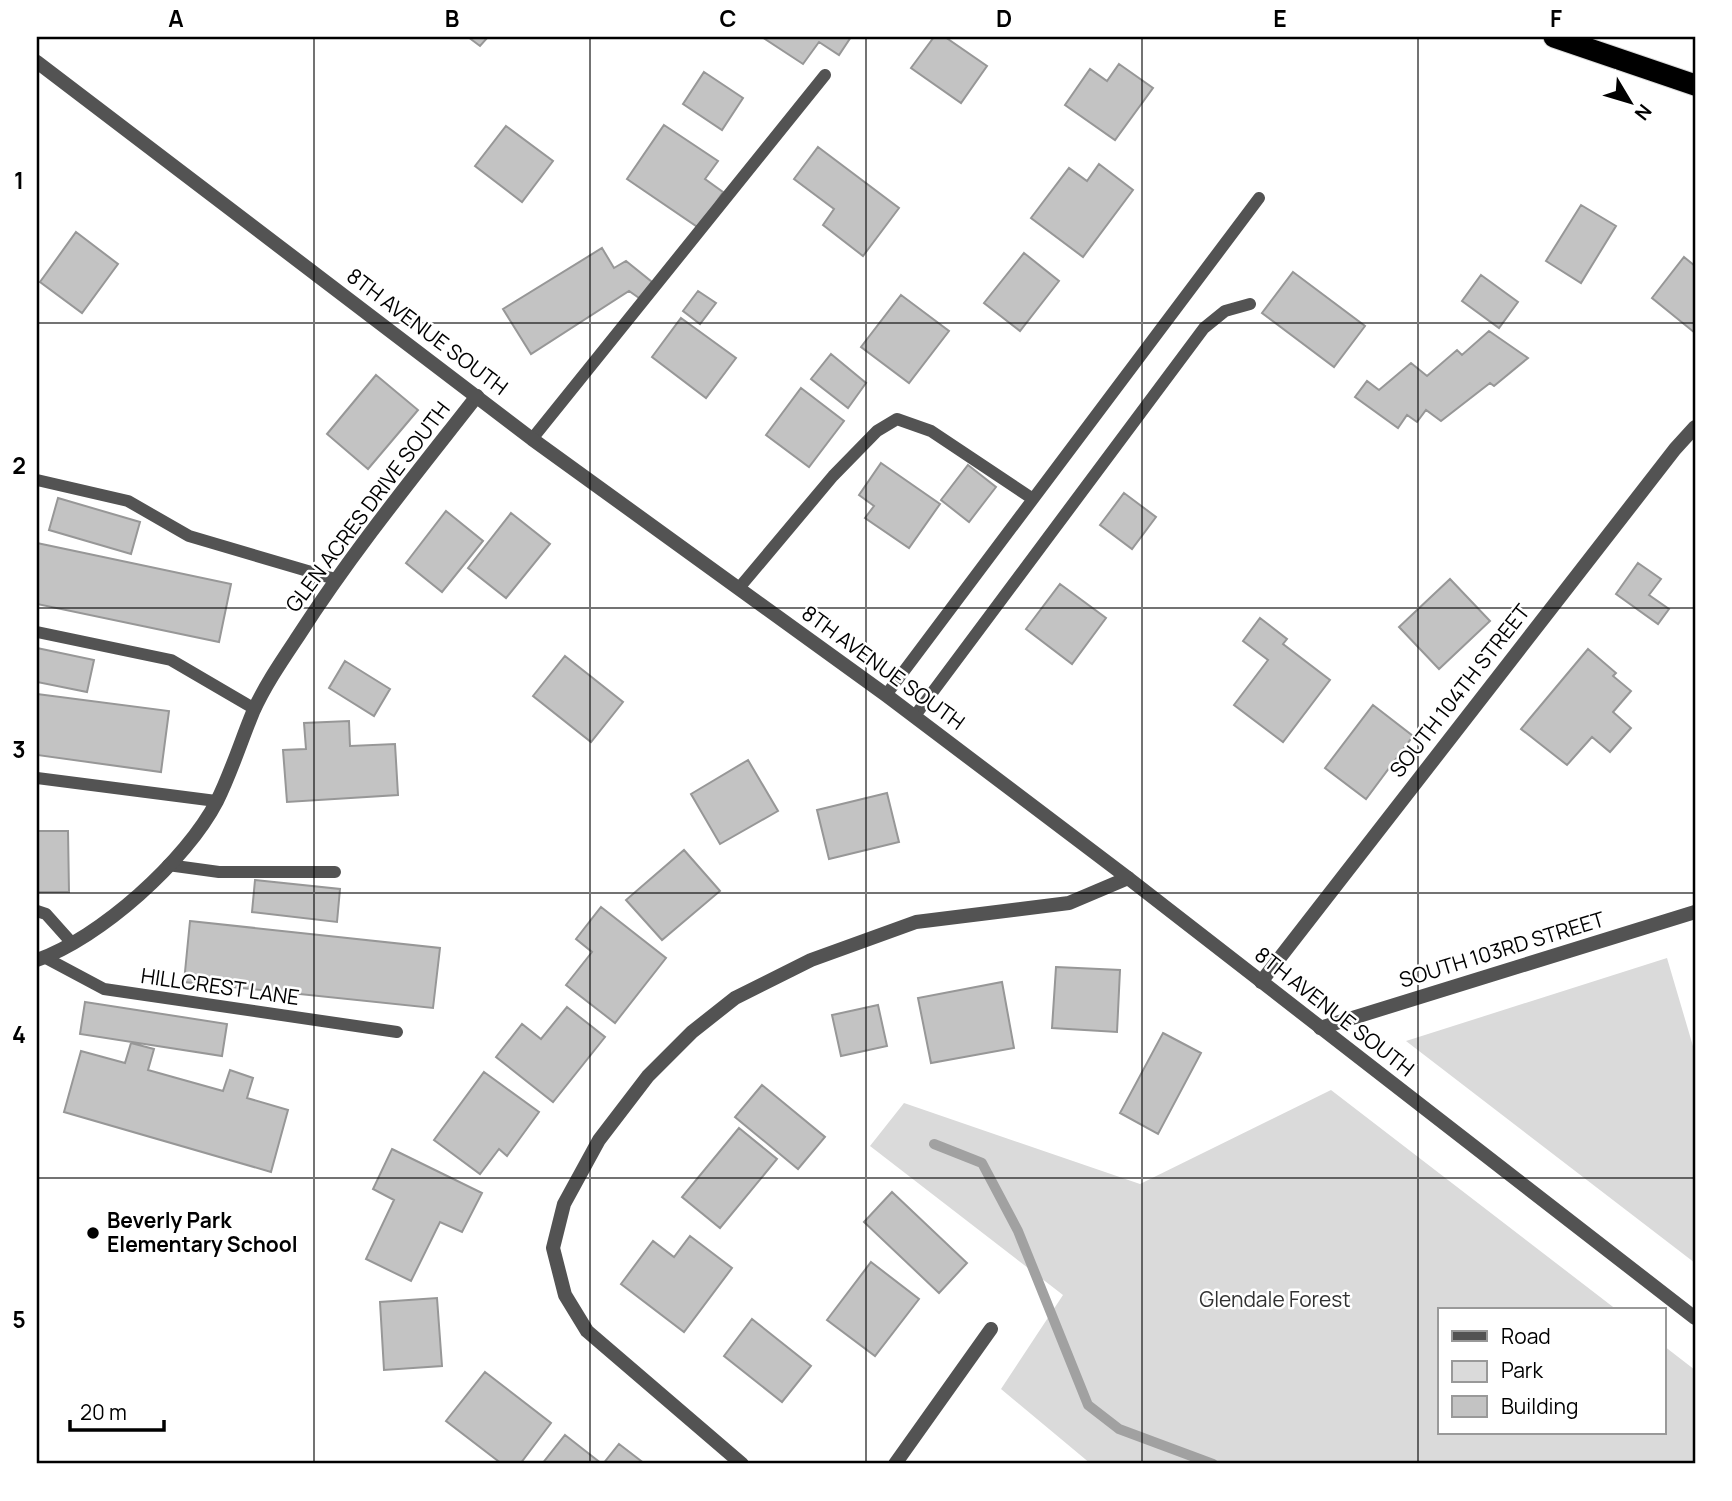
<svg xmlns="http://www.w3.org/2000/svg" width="1732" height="1501" font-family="Manrope,sans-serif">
  <rect width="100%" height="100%" fill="#fff"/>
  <!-- green -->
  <path fill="#dadada" d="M1667,958L1695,1053V1263L1406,1041Z
    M1331,1090L1617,1310H1440V1433H1664V1346L1695,1370V1464H1091L1001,1389L1063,1295L870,1146L904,1103L1140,1184Z"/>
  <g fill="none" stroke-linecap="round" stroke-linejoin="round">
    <!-- stream -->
    <path stroke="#a1a1a1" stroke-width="10" d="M934,1144L982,1163L1018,1231L1088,1405L1119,1429L1213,1464"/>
  </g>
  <!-- building -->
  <path fill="#c3c3c3" stroke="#979797" stroke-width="2" d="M468,37H488L480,46Z
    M762,37H851L839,55L819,42L803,64Z
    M934,37H945L987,66L961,103L911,68Z
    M1119,64L1153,88L1115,140L1065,105L1090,69L1107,81Z
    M704,72L743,98L722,130L683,104Z
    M664,125L718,161L705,179L723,192L699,228L627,179Z
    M506,126L553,161L522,202L475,166Z
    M818,147L899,208L863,256L823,225L834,209L794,179Z
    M1099,164L1133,190L1083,257L1031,218L1069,168L1087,181Z
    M1581,205L1616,226L1581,283L1546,261Z
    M76,232L118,264L82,313L40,282Z
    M602,248L614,268L626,261L652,282L639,298L629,291L531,354L503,309Z
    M1024,253L1059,281L1020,331L984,303Z
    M1684,257L1695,266V333L1652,298Z
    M1293,272L1365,326L1334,367L1262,313Z
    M1481,275L1518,302L1499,328L1462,301Z
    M698,291L716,303L700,324L683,311Z
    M901,295L949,331L909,383L861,347Z
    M681,318L736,358L706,398L652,357Z
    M1489,331L1528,358L1494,386L1490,383L1441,421L1426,410L1417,422L1407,415L1398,428L1355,397L1367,381L1379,390L1411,363L1427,376L1457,350L1462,355Z
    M831,354L866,383L848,408L811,379Z
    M376,375L418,410L368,469L327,434Z
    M801,388L844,421L809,467L766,435Z
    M881,463L940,504L909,548L865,518L874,506L859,495Z
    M968,465L996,487L969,522L941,500Z
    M1124,493L1156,517L1132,549L1100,525Z
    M58,498L140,522L131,554L49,530Z
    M446,511L483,541L442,592L406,563Z
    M511,513L550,544L506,598L468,568Z
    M37,543L231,584L219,642L37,604Z
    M1638,563L1661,579L1649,595L1669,609L1658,624L1616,594Z
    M1450,579L1490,621L1439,669L1399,627Z
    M1060,584L1106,618L1072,664L1026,629Z
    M1260,618L1287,639L1283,644L1330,680L1283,742L1234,705L1268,660L1243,641Z
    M37,648L94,660L87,692L37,682Z
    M1588,649L1616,673L1613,676L1631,691L1613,712L1631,728L1610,752L1592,737L1567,765L1521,729Z
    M565,656L623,702L591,742L533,696Z
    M345,661L390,689L374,716L329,688Z
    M37,694L169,711L161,772L37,755Z
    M1373,705L1413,736L1366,799L1325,768Z
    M349,721L350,746L395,744L398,795L287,802L283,750L306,749L304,723Z
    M748,760L778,811L720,844L691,794Z
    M887,793L899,842L829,859L817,810Z
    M37,831H68L69,892H37Z
    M684,850L720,891L662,940L626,900Z
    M255,880L340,889L337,922L252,912Z
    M601,907L666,958L615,1023L566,985L592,952L576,939Z
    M190,921L440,948L433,1008L184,982Z
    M1056,967L1120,970L1117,1032L1052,1028Z
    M1002,982L1014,1048L931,1063L918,998Z
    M85,1002L227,1024L222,1056L80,1034Z
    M878,1005L887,1046L841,1056L832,1015Z
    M567,1007L605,1037L553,1102L496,1057L522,1024L541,1039Z
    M1163,1033L1201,1053L1158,1134L1120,1113Z
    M131,1043L154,1049L148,1070L223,1091L230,1070L253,1078L247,1098L288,1110L271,1172L64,1112L81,1051L125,1063Z
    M484,1072L539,1112L507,1156L499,1149L480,1174L434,1140Z
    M762,1085L825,1137L798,1169L735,1117Z
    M739,1128L777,1159L720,1228L682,1197Z
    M392,1149L482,1193L462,1232L440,1222L411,1281L366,1259L394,1200L373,1189Z
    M892,1192L967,1263L939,1293L864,1222Z
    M690,1236L732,1268L684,1332L621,1284L653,1241L674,1257Z
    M871,1262L919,1299L875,1356L827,1320Z
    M437,1298L442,1366L384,1370L380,1302Z
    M752,1319L811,1366L782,1402L724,1356Z
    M485,1372L551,1423L520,1464H502L446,1421Z
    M565,1435L602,1464H542Z
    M619,1444L645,1464H603Z"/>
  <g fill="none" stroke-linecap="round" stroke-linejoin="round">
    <!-- motorway casing -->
    <g stroke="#dbdbdb" stroke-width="23">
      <path id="motorway" d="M1554,37L1695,85"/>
    </g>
    <!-- service -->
    <path stroke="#535353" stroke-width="12" d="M532,439L825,75
      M37,480L128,501L189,536L335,579
      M739,588L833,476L877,431L897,419L931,431L1033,499
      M37,632L171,660L255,709
      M886,695L1259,198
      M914,717L1204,328L1225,311L1250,304
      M37,778L216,801
      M168,865L219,872H335
      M37,911L46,914L71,942
      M44,957L104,989L397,1032"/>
    <!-- minor -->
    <path stroke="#535353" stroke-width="14" d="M37,960C100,938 186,861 217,801C231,773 241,741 253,712C265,685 283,659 299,635C353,551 416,474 477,396
      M1261,982L1675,449L1695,427
      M1320,1028L1695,912
      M742,1464L587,1331L565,1295L553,1248L564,1204L599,1140L648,1076L692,1032L735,998L811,960L916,922L1069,903L1128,878
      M895,1464L991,1329"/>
    <!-- tertiary -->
    <path stroke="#535353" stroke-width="14" d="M37,62L532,439L886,695L1128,878L1695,1318"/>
    <!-- motorway -->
    <use href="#motorway" stroke="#000" stroke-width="21"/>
  </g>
  <!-- grid -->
  <path fill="none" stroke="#000" stroke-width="2" stroke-opacity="0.55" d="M314,37V1464M590,37V1464M866,37V1464M1142,37V1464M1418,37V1464M37,323H1695M37,608H1695M37,893H1695M37,1178H1695"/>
  <!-- markers -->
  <circle fill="#000" stroke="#fff" stroke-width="2.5" cx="93" cy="1233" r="7"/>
  <g text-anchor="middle" stroke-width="5" stroke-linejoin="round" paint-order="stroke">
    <!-- street labels -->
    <g font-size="21" fill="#000" stroke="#fff">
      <text transform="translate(427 332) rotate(37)" y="7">8TH AVENUE SOUTH</text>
      <text transform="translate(368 507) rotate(-53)" y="7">GLEN ACRES DRIVE SOUTH</text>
      <text transform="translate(883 668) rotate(36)" y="7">8TH AVENUE SOUTH</text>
      <text transform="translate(1460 691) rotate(-52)" y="7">SOUTH 104TH STREET</text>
      <text transform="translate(1502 950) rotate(-17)" y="7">SOUTH 103RD STREET</text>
      <text transform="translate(220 987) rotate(8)" y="7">HILLCREST LANE</text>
      <text transform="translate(1334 1012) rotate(38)" y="7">8TH AVENUE SOUTH</text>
    </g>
    <!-- poi labels -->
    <g font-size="21" font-weight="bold" fill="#000" stroke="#fff" text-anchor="start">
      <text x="107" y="1228">Beverly Park<tspan x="107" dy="24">Elementary School</tspan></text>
    </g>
    <!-- park labels -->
    <g font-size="21" fill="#313131" stroke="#fff">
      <text x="1275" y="1307">Glendale Forest</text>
    </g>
  </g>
  <!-- border -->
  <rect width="1732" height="1501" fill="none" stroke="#ffffff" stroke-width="77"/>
  <!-- legend -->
  <rect x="1438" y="1308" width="228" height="126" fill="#ffffff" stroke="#999999" stroke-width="2"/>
  <rect x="1452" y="1331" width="35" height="10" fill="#535353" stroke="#999999" stroke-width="2"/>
  <text x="1501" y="1344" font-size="21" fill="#000000">Road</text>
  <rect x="1452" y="1361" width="35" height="21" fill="#dadada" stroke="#999999" stroke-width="2"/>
  <text x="1501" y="1378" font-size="21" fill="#000000">Park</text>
  <rect x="1452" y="1396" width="35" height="21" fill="#c3c3c3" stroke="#999999" stroke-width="2"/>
  <text x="1501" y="1414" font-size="21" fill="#000000">Building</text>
  <!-- north arrow -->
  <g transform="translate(1630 102) rotate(128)" stroke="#ffffff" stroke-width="5" paint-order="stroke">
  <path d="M0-5L12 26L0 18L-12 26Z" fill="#000000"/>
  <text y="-10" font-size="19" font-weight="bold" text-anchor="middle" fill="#000000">N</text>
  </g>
  <!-- scale -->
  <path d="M70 1420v10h94v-10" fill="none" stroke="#000000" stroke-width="3.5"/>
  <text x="80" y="1420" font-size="21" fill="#000000" stroke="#ffffff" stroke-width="5" paint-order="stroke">20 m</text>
  <rect x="38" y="38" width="1656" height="1424" fill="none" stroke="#000" stroke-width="2.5"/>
  <g font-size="23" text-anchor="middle" font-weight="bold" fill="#000">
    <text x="176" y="27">A</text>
    <text x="452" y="27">B</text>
    <text x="728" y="27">C</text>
    <text x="1004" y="27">D</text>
    <text x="1280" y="27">E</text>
    <text x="1556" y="27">F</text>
    <text x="19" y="189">1</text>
    <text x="19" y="474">2</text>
    <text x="19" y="758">3</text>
    <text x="19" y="1043">4</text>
    <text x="19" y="1328">5</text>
  </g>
</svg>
